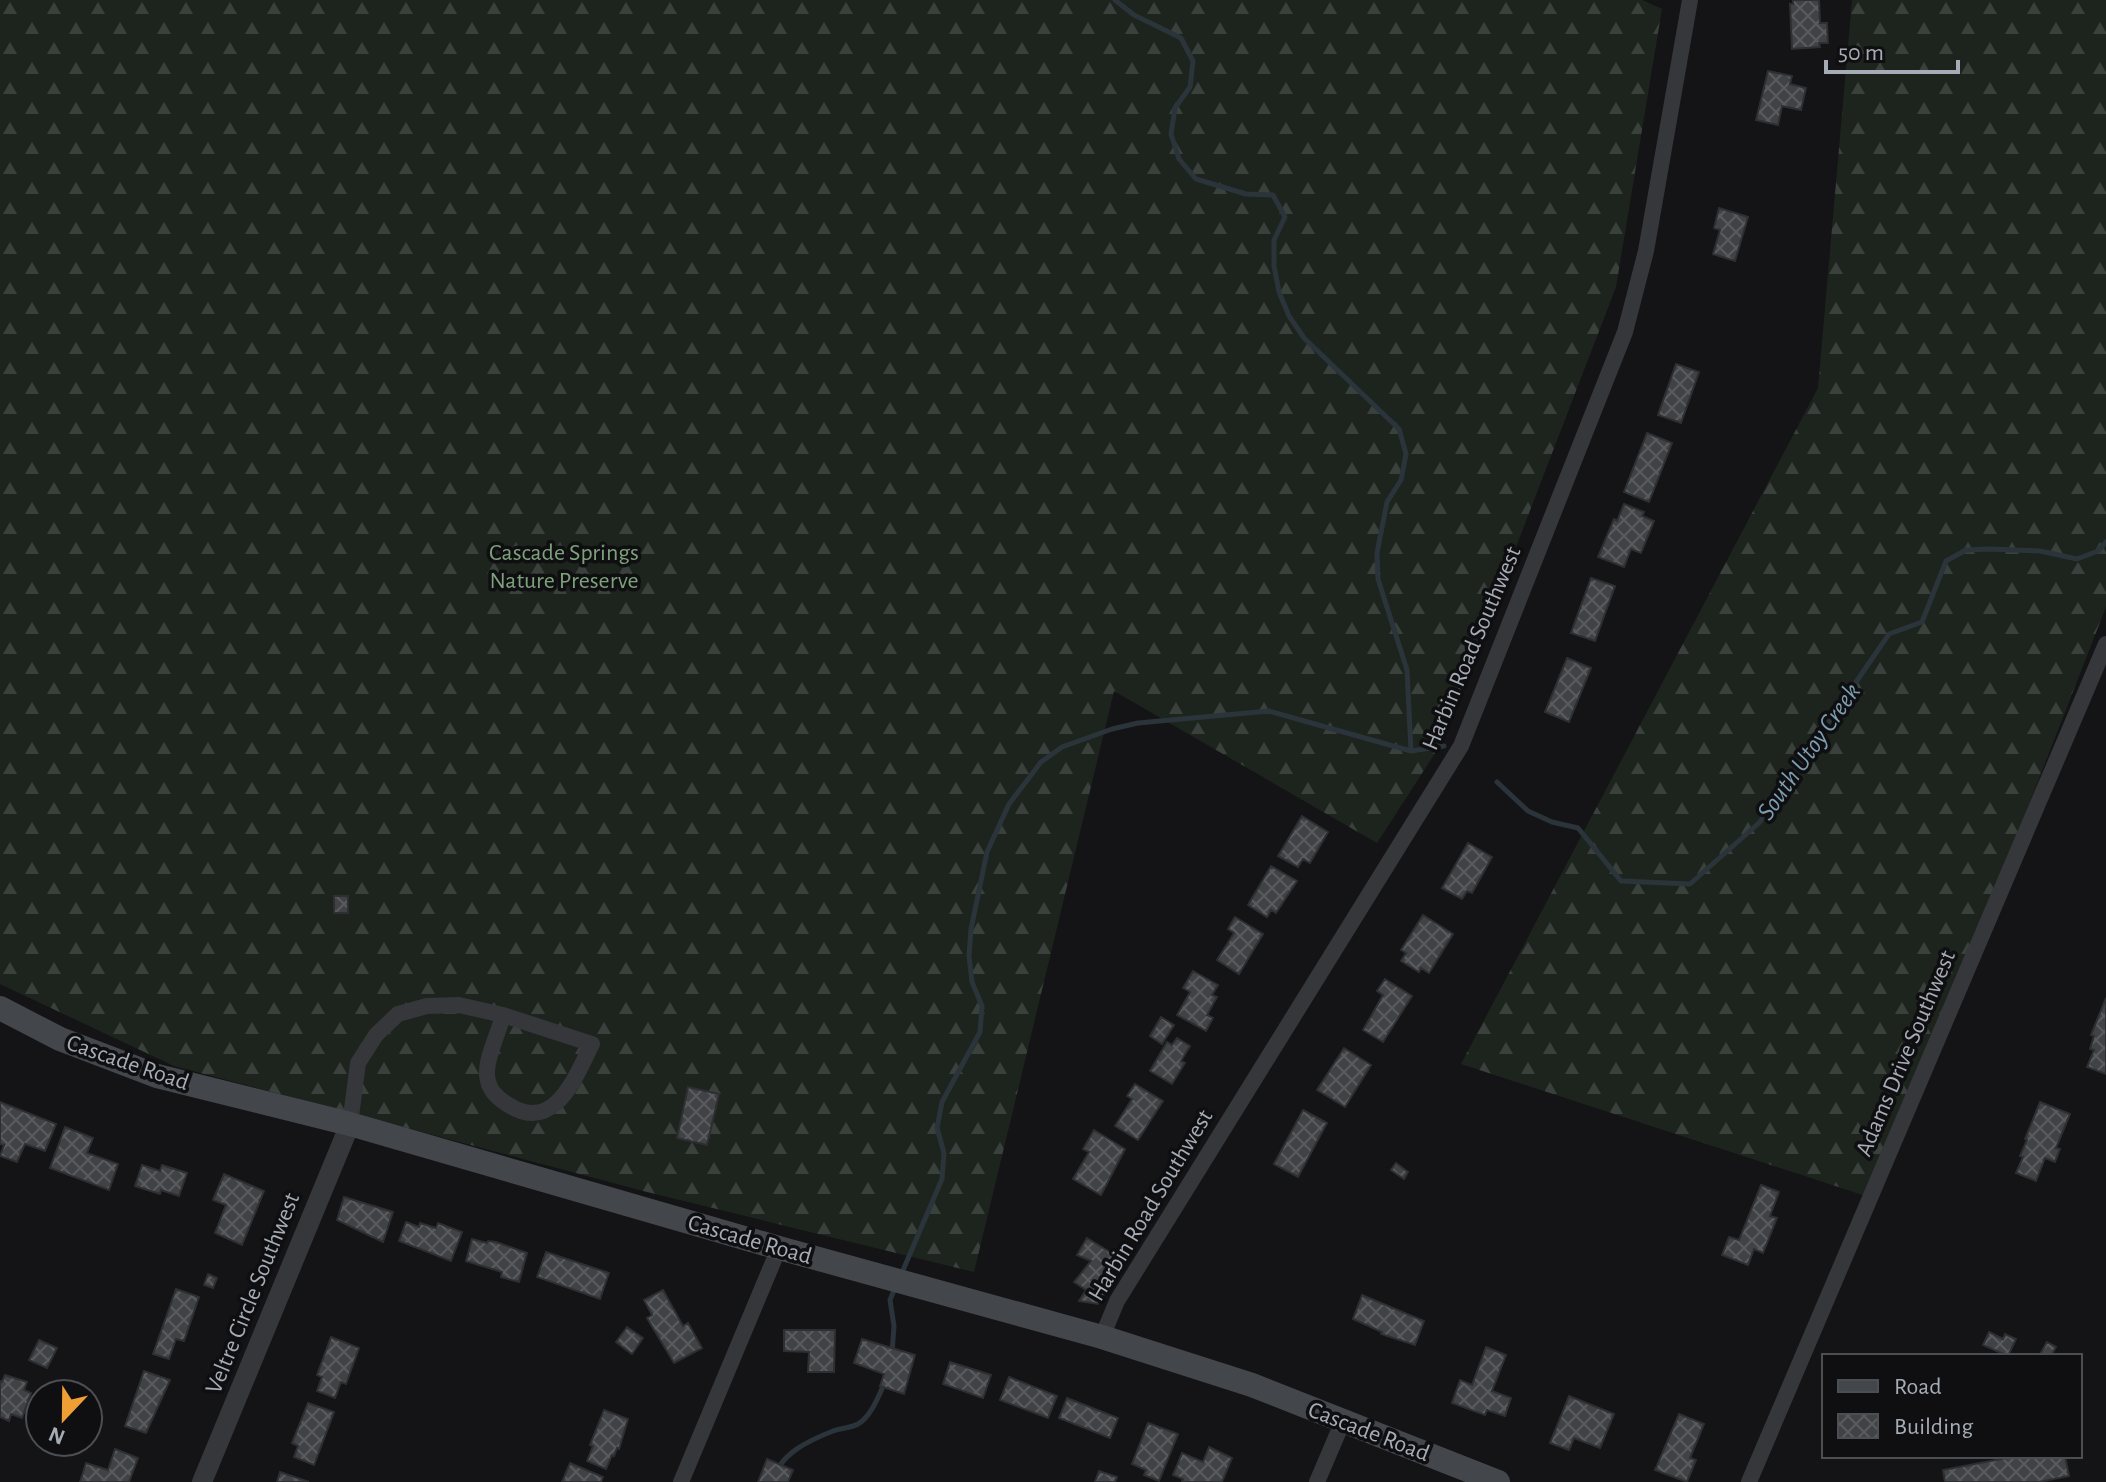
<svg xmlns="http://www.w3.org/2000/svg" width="2106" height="1482" font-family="'Alegreya Sans',sans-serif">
  <defs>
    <pattern id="forest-firs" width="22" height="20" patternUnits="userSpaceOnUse" patternTransform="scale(2)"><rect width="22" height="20" fill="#1c241d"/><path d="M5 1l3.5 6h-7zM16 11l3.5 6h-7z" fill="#3a413c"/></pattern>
    <pattern id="building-cross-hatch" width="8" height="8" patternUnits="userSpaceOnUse" patternTransform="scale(2)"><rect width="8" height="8" fill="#404246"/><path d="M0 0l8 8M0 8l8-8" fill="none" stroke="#595b5e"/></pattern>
  </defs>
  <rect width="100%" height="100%" fill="#141416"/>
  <!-- forest -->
  <path fill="url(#forest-firs)" d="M0,0H1642L1662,9L1616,287L1439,747L1377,843L1114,691L974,1272L647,1192L174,1066L0,984Z
    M1852,0H2106V607L1875,1199L1461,1064L1818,388Z"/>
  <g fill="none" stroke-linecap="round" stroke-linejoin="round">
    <!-- stream -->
    <path stroke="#2b343a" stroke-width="5" d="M1115,0L1134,15L1181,38L1193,61L1190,87L1175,108L1171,134L1179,159L1196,179L1246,194L1273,195L1285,217L1274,240V266L1279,292L1289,316L1304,338L1399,429L1406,454L1401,480L1387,502L1377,553L1378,579L1407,670L1411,751
      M1497,782L1528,811L1552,822L1578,828L1621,881L1690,884L1760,822L1889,634L1922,622L1946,561L1966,550L1990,549L2040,551L2077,559L2098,551L2106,542
      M901,1275L942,1179L944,1153L937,1128L942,1102L980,1032L982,1006L972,982L969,956L971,929L987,852L1009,804L1041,762L1062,747L1112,729L1138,723L1269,711L1411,751L1444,746
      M892,1353L894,1326L890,1300L895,1288
      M773,1482C778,1454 810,1440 833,1431C841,1428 851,1428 858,1424C871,1417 879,1395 885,1382"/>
  </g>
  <!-- building -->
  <path fill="url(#building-cross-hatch)" stroke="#2e2f32" stroke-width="2" d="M1793,0H1819L1820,23H1827L1828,43H1819L1820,47L1792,49L1790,4H1793Z
    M1768,71L1792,76L1790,84L1806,88L1801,110L1782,106L1778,125L1756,120Z
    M1719,208L1748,217L1735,261L1713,254L1720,230L1714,228Z
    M1676,364L1699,372L1681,423L1658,415Z
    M1647,433L1672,443L1649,502L1624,492Z
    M1624,504L1644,512L1642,516L1654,521L1641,553L1631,549L1624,567L1598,557L1614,519L1617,521Z
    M1591,578L1615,586L1595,641L1571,633Z
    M1567,658L1591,668L1569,722L1545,712Z
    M1302,816L1328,832L1310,863L1303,859L1298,867L1278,856Z
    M1468,843L1492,857L1472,893L1467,891L1462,899L1442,888Z
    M1271,866L1297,881L1276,913L1271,910L1267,917L1248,905Z
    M334,896H348V913H334Z
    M1423,915L1453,934L1429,973L1421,968L1419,972L1401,961L1406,953L1401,950Z
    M1235,917L1263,934L1239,974L1217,960L1234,933L1228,929Z
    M1193,971L1218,985L1212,995L1217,997L1207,1015L1213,1018L1206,1031L1177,1015L1190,992L1183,988Z
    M1385,979L1412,996L1383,1042L1363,1030L1383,995L1377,991Z
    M2106,998V1074L2087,1067L2094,1050L2090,1049L2094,1036L2091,1035Z
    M1161,1017L1174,1025L1162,1044L1150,1036Z
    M1177,1038L1190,1046L1181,1061L1185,1063L1172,1084L1150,1071L1167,1042L1172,1045Z
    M1344,1048L1371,1065L1345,1107L1317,1090Z
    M1135,1084L1163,1101L1138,1140L1115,1126L1132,1099L1127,1096Z
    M688,1087L719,1094L707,1145L677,1138Z
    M0,1102L56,1124L45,1151L25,1144L17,1162L0,1156L4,1145L0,1144Z
    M2040,1102L2070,1114L2056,1148L2060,1149L2055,1162L2045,1158L2036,1181L2016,1173L2023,1157L2020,1156L2027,1140L2025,1139Z
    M1303,1110L1327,1123L1298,1177L1274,1164Z
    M65,1127L93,1138L87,1153L118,1164L109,1190L50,1168Z
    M1094,1130L1125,1149L1101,1195L1073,1179L1089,1152L1083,1149Z
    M1396,1163L1408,1172L1404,1179L1391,1170Z
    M142,1165L160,1171L162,1165L187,1173L179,1196L161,1190L160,1194L135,1186Z
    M224,1174L264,1191L242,1245L215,1233L226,1205L213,1200Z
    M1761,1185L1779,1192L1770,1216L1777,1218L1763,1253L1754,1249L1748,1265L1722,1255L1729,1237L1739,1240Z
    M344,1197L393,1212L383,1242L337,1220Z
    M406,1222L419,1227L420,1223L436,1228L438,1223L462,1232L451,1261L399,1241Z
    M1087,1238L1118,1257L1108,1273L1115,1277L1098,1304L1079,1301L1086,1290L1074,1282L1091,1261L1077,1255Z
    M472,1239L487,1243L488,1241L496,1242L527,1253L519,1282L501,1277L502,1272L466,1261Z
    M546,1252L609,1273L600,1299L537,1277Z
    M208,1274L217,1278L213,1288L204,1285Z
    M176,1289L199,1297L184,1341L176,1339L169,1359L153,1354Z
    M663,1290L683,1326L688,1323L702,1348L674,1363L647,1318L652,1315L644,1300Z
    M1362,1295L1424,1321L1415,1345L1381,1334L1382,1332L1353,1319Z
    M627,1327L643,1338L632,1354L616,1342Z
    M784,1330H835L834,1372H808L809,1352L784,1351Z
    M1989,1332L2003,1339L2005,1334L2016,1339L2008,1356L1983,1345Z
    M331,1337L359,1348L346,1384L341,1382L335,1398L317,1391L322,1377L317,1375Z
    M862,1339L915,1355L904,1394L880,1386L884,1374L854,1363Z
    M39,1340L57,1348L47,1368L29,1360Z
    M2047,1342L2056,1347L2051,1356H2039Z
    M1486,1347L1506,1355L1492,1391L1511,1398L1505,1416L1487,1410L1485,1415L1452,1403L1460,1380L1472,1385Z
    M950,1362L991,1375L983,1398L943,1384Z
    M144,1371L170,1380L146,1433L125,1426Z
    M5,1375L27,1382L24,1390L31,1393L22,1418L11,1414L9,1421L0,1417V1381L2,1382Z
    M1009,1377L1057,1396L1048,1418L1000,1400Z
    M1569,1396L1614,1414L1600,1448L1574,1438L1569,1450L1550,1443Z
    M1067,1398L1118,1418L1110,1438L1059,1418Z
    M308,1403L334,1412L314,1465L294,1457L298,1446L292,1443Z
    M604,1410L628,1419L619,1449L617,1448L614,1456L612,1455L606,1469L587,1461L593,1446L590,1445Z
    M1679,1414L1704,1424L1690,1458L1696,1460L1687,1482L1655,1470Z
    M1148,1423L1178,1434L1159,1481L1144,1475L1146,1470L1132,1464Z
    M1209,1447L1232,1458L1222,1482H1182L1183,1479L1173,1475L1182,1453L1203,1462Z
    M115,1449L138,1458L129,1482H80L86,1463L108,1470Z
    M2017,1456H2065L2069,1476L2039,1482H1945L1943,1470Z
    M767,1459L793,1470L788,1482H758Z
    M570,1463L603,1477L601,1482H562Z
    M1099,1471L1117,1477L1115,1482H1095Z
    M280,1472L309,1482H277Z"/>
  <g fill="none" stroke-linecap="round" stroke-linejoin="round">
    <!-- minor -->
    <path stroke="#35373b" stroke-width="16" d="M503,1015L592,1044C575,1078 554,1135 507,1104C496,1097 488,1089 487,1075C486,1056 499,1033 503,1015Z
      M350,1124L358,1063L376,1035L398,1014L427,1006L459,1005L503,1015
      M1102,1337L1117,1301L1461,746L1625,332L1646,251L1690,0
      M681,1482L779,1248
      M1317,1482L1343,1421
      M1749,1482L2106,644"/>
    <!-- tertiary -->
    <path stroke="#35373b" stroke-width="20" d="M202,1482L350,1124"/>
    <!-- secondary -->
    <path stroke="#43464b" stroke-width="24" d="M0,1008L60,1039L157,1076L350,1124L779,1248L1102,1337L1252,1385L1498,1482"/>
  </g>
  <g text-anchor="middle" stroke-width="7" stroke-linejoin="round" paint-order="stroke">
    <!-- park labels -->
    <g font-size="24" fill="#7ea17d" stroke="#0f0f11">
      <text x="564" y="560">Cascade Springs<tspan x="564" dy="28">Nature Preserve</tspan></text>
    </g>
    <!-- street labels -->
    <g font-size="24" fill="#a6acb6" stroke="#0f0f11">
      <text transform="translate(1471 648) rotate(-67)" y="8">Harbin Road Southwest</text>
      <text transform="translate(1905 1053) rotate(-67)" y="8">Adams Drive Southwest</text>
      <text transform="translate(128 1062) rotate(19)" y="8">Cascade Road</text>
      <text transform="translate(1150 1205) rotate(-59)" y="8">Harbin Road Southwest</text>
      <text transform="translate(750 1239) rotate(16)" y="8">Cascade Road</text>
      <text transform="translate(252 1293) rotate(-68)" y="8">Veltre Circle Southwest</text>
      <text transform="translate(1369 1431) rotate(21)" y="8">Cascade Road</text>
    </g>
    <!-- water labels -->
    <g font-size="26" font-style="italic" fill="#7d9db1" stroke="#0f0f11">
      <text transform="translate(1808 751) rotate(-55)" y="9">South Utoy Creek</text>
    </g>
  </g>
  <!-- legend -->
  <rect x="1822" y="1354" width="260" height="104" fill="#0f0f11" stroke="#4b4e53" stroke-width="2"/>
  <rect x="1838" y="1380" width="40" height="12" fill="#43464b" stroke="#4b4e53" stroke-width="2"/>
  <text x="1894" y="1394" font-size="24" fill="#a6acb6">Road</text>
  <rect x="1838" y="1414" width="40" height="24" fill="url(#building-cross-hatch)" stroke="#4b4e53" stroke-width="2"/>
  <text x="1894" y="1434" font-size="24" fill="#a6acb6">Building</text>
  <!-- north arrow -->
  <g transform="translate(64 1418) rotate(202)"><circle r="38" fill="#0f0f11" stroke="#4b4e53" stroke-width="2"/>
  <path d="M0-6L14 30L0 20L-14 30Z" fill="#ef9f33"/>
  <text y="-12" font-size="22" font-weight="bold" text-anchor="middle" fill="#a6acb6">N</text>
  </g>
  <!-- scale -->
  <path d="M1826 60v12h132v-12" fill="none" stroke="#a6acb6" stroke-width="4"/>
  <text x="1838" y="60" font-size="24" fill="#a6acb6" stroke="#0f0f11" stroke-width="6" paint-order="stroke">50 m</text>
</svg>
